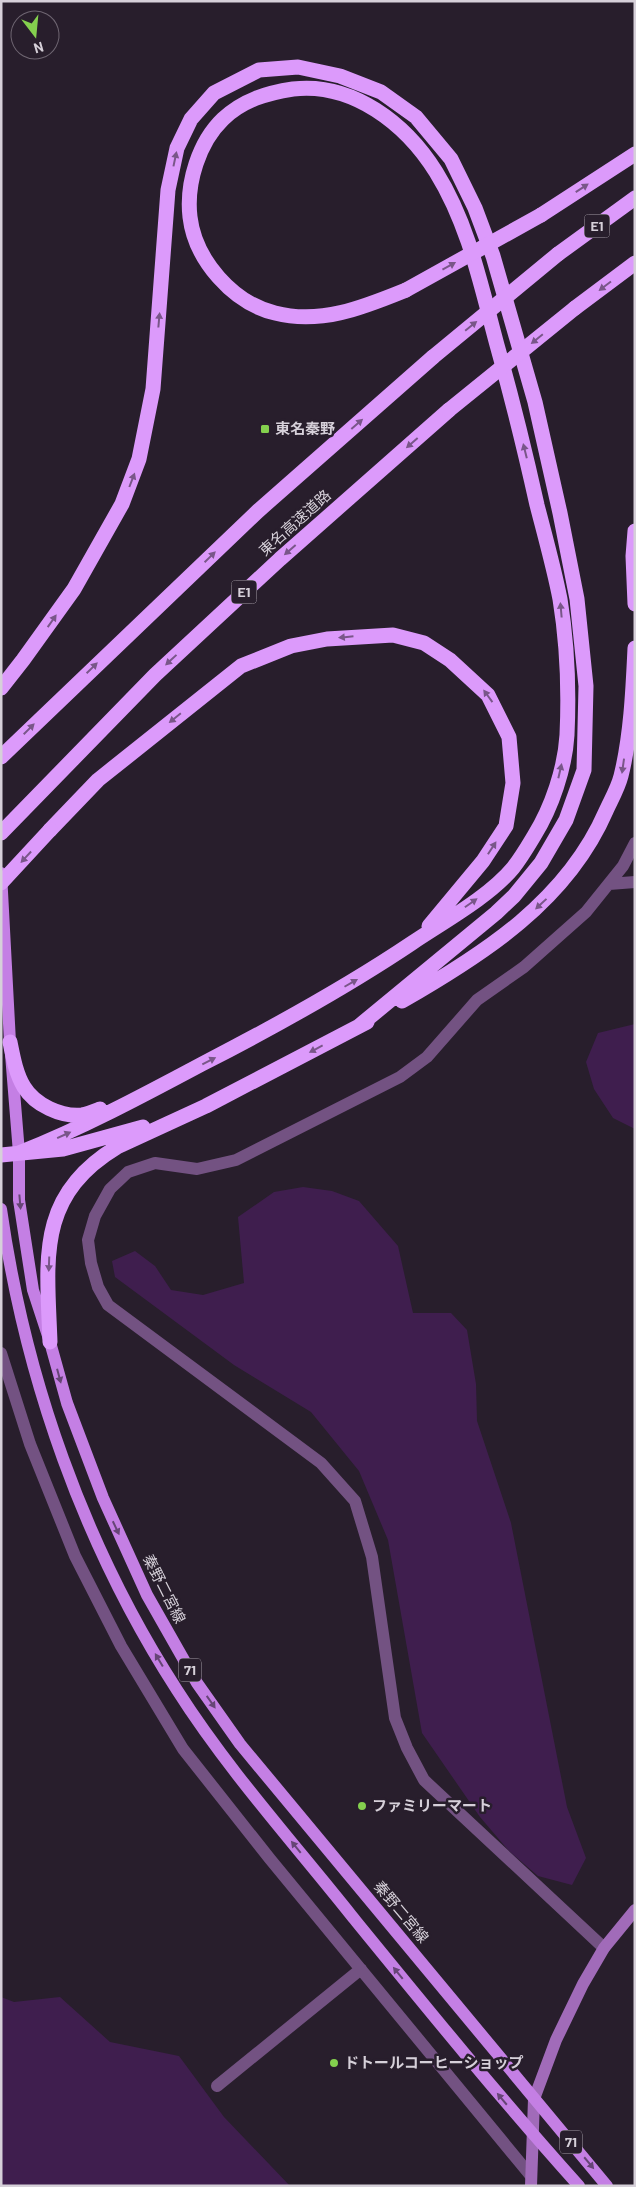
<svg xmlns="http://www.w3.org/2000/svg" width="636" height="2187" font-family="Barlow,'Noto Sans JP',sans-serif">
  <rect width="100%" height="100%" fill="#281e2c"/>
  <!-- green -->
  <path fill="#3f1e4e" d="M635,1024V1129L613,1118L594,1089L586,1062L598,1033Z
    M303,1187L332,1191L359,1201L398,1246L413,1313H451L467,1330L476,1384L477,1421L511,1523L567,1807L586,1858L572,1885L538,1876L509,1851L480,1817L422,1733L388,1540L359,1471L311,1412L234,1365L115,1277L112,1261L135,1251L155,1266L171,1290L203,1295L244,1283L238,1217L274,1192Z
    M1,1997L14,2002L60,1997L110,2042L179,2056L224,2117L290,2186H1Z"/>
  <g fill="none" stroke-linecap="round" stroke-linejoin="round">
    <!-- street -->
    <path stroke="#735282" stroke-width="12" d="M609,884L635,882
      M1,1353L30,1444L75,1556L121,1646L183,1749L270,1859L531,2176
      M604,1948L424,1780L407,1748L395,1718L372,1557L355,1501L321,1463L108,1305L98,1287L91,1263L88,1240L95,1216L110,1189L128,1172L155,1163L197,1169L236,1160L400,1077L427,1057L477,1000L524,967L586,912L623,866L635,843
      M217,2086L361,1969"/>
    <!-- secondary -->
    <path stroke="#a16bb9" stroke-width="12" d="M531,2186L534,2099L556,2040L583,1984L604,1948L635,1910"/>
    <!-- primary -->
    <path stroke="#c47fe4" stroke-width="12" d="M1,873L10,1042L19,1153V1200L33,1290L50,1342L67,1403L103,1498L147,1595L197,1683L240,1744L607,2186
      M1,1209C25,1378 84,1546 177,1690C228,1770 292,1841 351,1915C426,2007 500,2098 579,2186"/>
    <!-- highway -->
    <path stroke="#dc9afb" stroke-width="15" d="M541,215L635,154
      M558,254L635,198
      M575,308L635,263
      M635,531L633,556L635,604
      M1,688L23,660L74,589L122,504L139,459L153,389L168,190L177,148L191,119L214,93L259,70L298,67L340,76L381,92L416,117L451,159L475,208L493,256L535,402L560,513L577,599L586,686L584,770L566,820L541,863L514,896L496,913L359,1026
      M1,757L258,511L433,357
      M50,830L98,780L241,666L291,646L327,639L393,635L424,643L450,660L488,695L509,737L513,783L506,826L483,861L429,926
      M1,833L155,675L280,559L449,410
      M402,1001C484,954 567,901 606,811C611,800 618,788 621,776C631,736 633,690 635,648
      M10,1042C13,1057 16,1074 24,1087C35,1105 61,1117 82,1115C88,1114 95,1111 100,1109
      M19,1153C82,1128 142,1096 202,1064C274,1027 345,988 412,943C443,922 489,897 513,868C521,858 528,846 534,836C552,807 565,768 567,735C569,692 567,642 560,599C554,568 545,536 537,505C525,451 512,398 497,345C481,286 469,225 436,172C406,124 353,82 293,89C267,93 243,100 223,119C199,142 186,183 190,217C195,260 233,303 275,313C321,325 364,307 406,290
      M1,1155L63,1149L143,1127
      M50,1342C47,1259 36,1196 117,1147L206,1106L367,1022"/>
    <!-- highway-bridge -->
    <path stroke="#dc9afb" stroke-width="15" d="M406,290L541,215
      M433,357L558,254
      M449,410L575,308
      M1,883L50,830"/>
  </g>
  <!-- one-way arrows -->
  <defs><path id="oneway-solid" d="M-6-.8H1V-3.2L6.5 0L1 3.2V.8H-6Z" transform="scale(1.25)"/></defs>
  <g fill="#795689">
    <use href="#oneway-solid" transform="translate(175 159) rotate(-78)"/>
    <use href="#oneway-solid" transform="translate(582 188) rotate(-33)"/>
    <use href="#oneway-solid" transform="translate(449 266) rotate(-29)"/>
    <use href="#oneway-solid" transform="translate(605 286) rotate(143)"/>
    <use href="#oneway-solid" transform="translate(159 320) rotate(-85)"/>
    <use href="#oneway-solid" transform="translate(471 326) rotate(-39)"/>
    <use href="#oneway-solid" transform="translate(537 339) rotate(141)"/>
    <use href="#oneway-solid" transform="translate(357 424) rotate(-41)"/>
    <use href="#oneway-solid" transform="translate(412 443) rotate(139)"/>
    <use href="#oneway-solid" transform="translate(525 451) rotate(-104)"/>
    <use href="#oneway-solid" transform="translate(132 480) rotate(-69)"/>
    <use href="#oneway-solid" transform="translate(290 550) rotate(139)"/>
    <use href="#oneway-solid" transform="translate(210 557) rotate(-44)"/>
    <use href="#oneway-solid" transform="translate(561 610) rotate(-95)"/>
    <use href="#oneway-solid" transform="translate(52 621) rotate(-55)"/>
    <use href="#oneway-solid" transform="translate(346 637) rotate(174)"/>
    <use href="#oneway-solid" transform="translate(171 660) rotate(137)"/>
    <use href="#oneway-solid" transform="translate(92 668) rotate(-44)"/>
    <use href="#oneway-solid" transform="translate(488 696) rotate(-126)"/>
    <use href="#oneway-solid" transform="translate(175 718) rotate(141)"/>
    <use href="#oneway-solid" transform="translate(29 729) rotate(-45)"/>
    <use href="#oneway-solid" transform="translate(623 766) rotate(98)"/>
    <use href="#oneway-solid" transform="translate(560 771) rotate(-77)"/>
    <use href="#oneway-solid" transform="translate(492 848) rotate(-57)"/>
    <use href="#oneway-solid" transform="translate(26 857) rotate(133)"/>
    <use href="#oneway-solid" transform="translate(471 903) rotate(-35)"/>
    <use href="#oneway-solid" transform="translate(541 904) rotate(137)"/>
    <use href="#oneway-solid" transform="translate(351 983) rotate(-30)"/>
    <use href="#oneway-solid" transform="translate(316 1049) rotate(152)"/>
    <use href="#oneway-solid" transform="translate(209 1061) rotate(-27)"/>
    <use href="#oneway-solid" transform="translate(64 1135) rotate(-24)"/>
    <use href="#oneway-solid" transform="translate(49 1264) rotate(92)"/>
  </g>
  <g fill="#664576">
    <use href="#oneway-solid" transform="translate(20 1202) rotate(85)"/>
    <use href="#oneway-solid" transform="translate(59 1376) rotate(75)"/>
    <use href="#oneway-solid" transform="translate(116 1528) rotate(65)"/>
    <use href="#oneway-solid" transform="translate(159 1660) rotate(-121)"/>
    <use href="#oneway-solid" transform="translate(211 1702) rotate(55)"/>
    <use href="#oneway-solid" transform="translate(296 1847) rotate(-129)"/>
    <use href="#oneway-solid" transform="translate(398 1973) rotate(-129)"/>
    <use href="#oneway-solid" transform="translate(502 2099) rotate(-130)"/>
    <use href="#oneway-solid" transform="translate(589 2163) rotate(50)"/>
  </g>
  <!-- markers -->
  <g fill="#84d04e" stroke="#281e2c" stroke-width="2">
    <rect x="260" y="424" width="10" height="10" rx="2.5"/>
    <circle cx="362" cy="1806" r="5"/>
    <circle cx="334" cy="2063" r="5"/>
  </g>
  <g text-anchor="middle" stroke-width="5" stroke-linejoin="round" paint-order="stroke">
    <!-- shield labels -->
    <g fill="#281e2c" stroke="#a29ba5" stroke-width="1">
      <rect x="584.5" y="214.5" width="25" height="23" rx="4"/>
      <rect x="231.5" y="580.5" width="25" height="23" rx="4"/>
      <rect x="179" y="1658.5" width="22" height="23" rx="4"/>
      <rect x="560" y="2130.5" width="22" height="23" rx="4"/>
    </g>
    <g font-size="14" font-weight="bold" fill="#d6d0d9">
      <text x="597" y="231">E1</text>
      <text x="244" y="597">E1</text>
      <text x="190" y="1675">71</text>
      <text x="571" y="2147">71</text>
    </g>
    <!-- poi labels -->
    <g font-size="15" font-weight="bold" fill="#d6d0d9" stroke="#281e2c" text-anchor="start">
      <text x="275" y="434">東名秦野</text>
      <text x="372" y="1811">ファミリーマート</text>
      <text x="344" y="2068">ドトールコーヒーショップ</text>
    </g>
    <!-- street labels -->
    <g font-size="15" fill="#d6d0d9" stroke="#281e2c">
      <text transform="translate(295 523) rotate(-42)" y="5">東名高速道路</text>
      <text transform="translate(164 1589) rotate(63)" y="5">秦野二宮線</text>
      <text transform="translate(401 1912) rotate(50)" y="5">秦野二宮線</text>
    </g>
  </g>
  <!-- border -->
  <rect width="636" height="2187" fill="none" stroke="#d6d0d9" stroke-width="5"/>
  <!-- north arrow -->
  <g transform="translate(35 35) rotate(164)"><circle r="24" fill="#281e2c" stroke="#6e6571"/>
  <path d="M0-4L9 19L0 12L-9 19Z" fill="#84d04e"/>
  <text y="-8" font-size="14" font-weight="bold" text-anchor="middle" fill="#d6d0d9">N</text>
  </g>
</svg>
